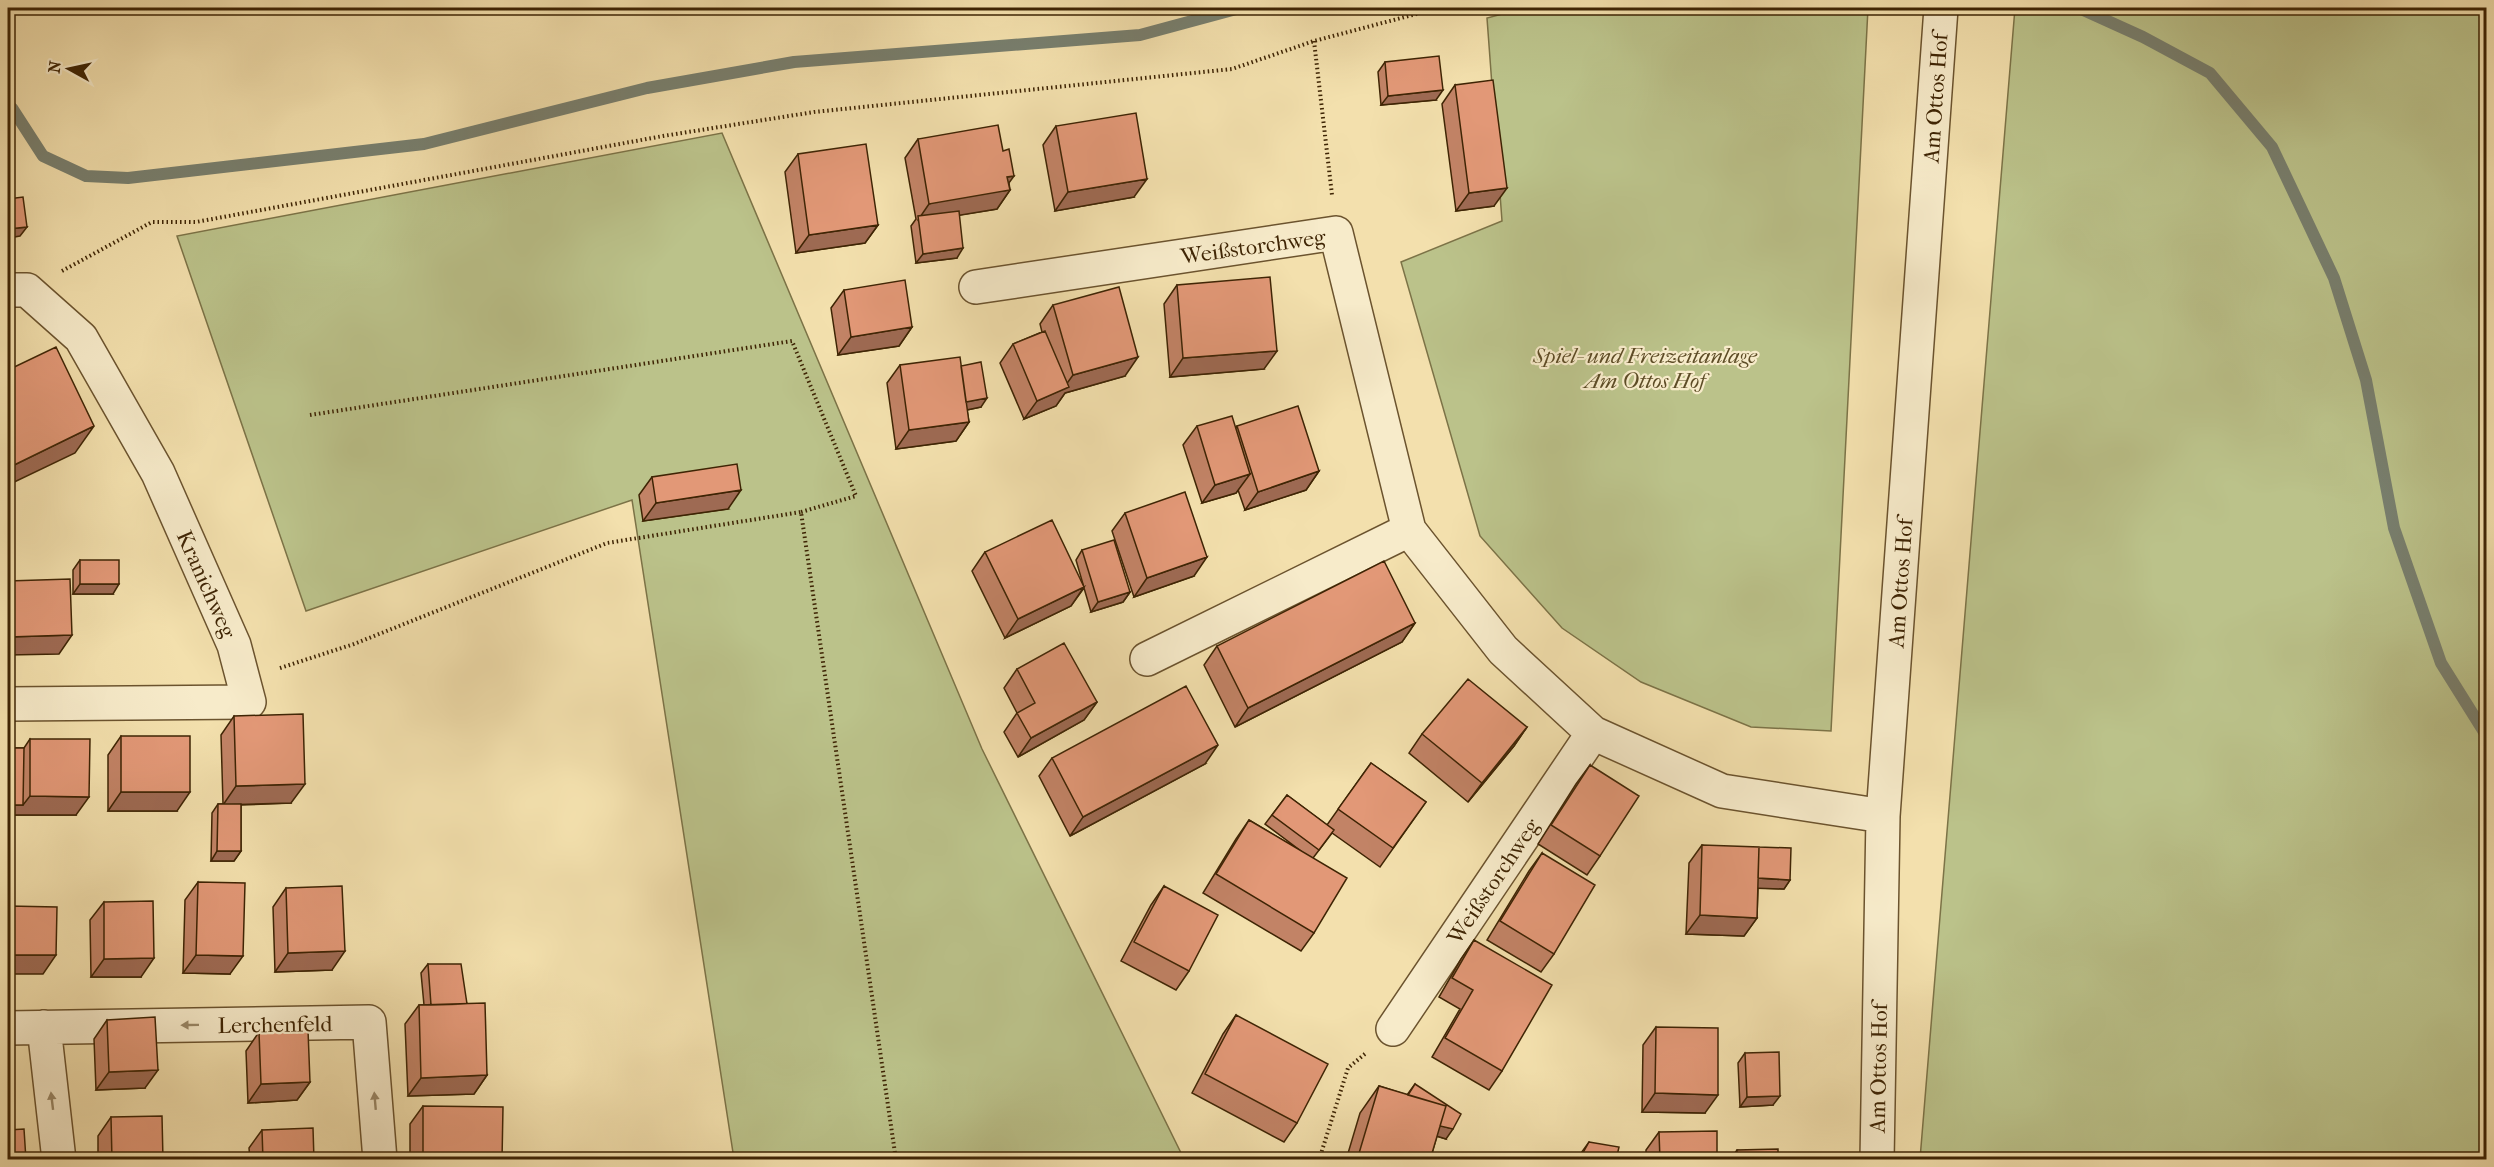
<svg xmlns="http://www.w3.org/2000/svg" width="2494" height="1167" font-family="'IM FELL French Canon',serif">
  <rect width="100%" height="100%" fill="#f3e0ad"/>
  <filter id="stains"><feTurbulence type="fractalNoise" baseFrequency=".00333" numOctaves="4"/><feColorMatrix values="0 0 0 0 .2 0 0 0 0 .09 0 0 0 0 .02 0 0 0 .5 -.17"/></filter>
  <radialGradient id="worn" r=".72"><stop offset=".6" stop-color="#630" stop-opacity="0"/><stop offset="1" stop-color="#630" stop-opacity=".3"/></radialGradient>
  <!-- green -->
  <path fill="#bbc28a" stroke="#7c7347" stroke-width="1.5" d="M1525,8H1868L1831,731L1751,727L1641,682L1562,628L1480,536L1401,262L1502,221L1487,18Z
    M2015,8H2486V1159H1920Z
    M722,133L982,749L1184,1159H734L632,500L306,611L177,236Z"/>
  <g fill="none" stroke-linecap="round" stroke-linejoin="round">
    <!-- stream -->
    <path stroke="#787f6e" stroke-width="12" d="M2079,8L2143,37L2210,73L2272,147L2334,278L2366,380L2394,528L2441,663L2486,735
      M12,108L43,156L86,176L128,178L424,144L647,88L794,62L1140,35L1240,8"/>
    <!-- minor casing -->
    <g stroke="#6b532e" stroke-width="36">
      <path id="minor" d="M976,287L1336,233L1409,530L1503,650L1593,733L1722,791L1883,816
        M8,290H27L81,338L158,473L234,645L249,702L8,704
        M1147,659L1409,530
        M44,1027L59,1160
        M8,1028L369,1022L380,1160
        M1393,1029L1593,733
        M1877,1160L1883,816L1941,8"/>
    </g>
    <!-- path -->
    <path stroke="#3e2404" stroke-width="4" stroke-dasharray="1.5 3" stroke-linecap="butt" d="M1314,41L1332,195
      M62,271L152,222H196L663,136L814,112L1232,69L1314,41L1439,8
      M310,415L792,341L856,496L801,512
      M280,668L354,644L607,543L801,512L896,1160
      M1319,1160L1348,1068L1366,1053"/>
    <!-- minor -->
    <use href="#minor" stroke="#f7ebca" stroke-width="33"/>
  </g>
  <!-- wall -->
  <path fill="#c28366" stroke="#3e2404" stroke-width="1.5" d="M1385,62L1436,100L1381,105L1378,72Z
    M1455,85L1494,206L1456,211L1442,104Z
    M1056,126L1134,197L1055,211L1043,145Z
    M918,139L1009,183L1010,190L997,209L959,215L957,258L916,263L911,226L916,219L905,158Z
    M798,154L878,225L865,243L796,253L785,172Z
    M1177,285L1264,369L1170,377L1164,304Z
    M844,290L912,327L899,346L838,355L831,308Z
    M1053,305L1125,376L1065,393L1056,406L1024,419L1000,363L1013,344L1042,332L1040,324Z
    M900,365L961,366L981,407L967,410L969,422L956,441L896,449L887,383Z
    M1197,426L1236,428L1237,426L1319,471L1306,490L1245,510L1238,490L1236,493L1202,503L1183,445Z
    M652,477L728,509L643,521L639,495Z
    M1125,513L1194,576L1134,597L1112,531Z
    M1082,550L1130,592L1123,602L1091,612L1084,588L1071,606L1005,638L972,571L985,552L1083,584L1076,560Z
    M80,560L113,594H73V570Z
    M1415,623L1402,642L1235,727L1204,665L1217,646Z
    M1017,669L1097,702L1084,720L1018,757L1004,732L1017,713L1004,688Z
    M234,716L291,803L241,805V851L234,861H211L212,813L218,804H223L221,735Z
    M1527,727L1514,746L1468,802L1409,753L1422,734Z
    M121,736L177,811H108V755Z
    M30,739L76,815H8V748H24Z
    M1052,758L1205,764L1070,836L1039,776Z
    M1371,763L1426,802L1380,867L1332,833L1313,858L1314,933L1301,951L1203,893L1236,839L1249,820L1301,851L1265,824L1287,795L1327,825Z
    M1590,765L1600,856L1587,875L1538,844L1576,784Z
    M1702,845L1790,880L1784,889L1758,888L1757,918L1744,936L1686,934L1689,863Z
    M1542,853L1554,954L1541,972L1487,940L1529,871Z
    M198,882L230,974L183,973L185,900Z
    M1164,886L1189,971L1176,990L1121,961L1151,905Z
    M286,888L332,970L275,972L273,907Z
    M104,902L141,977H91L90,920Z
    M1474,940L1502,1071L1489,1090L1432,1057L1460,1009L1439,997L1461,959Z
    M428,964L467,1004L487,1075L474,1094L408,1096L405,1024L419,1005H424L421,973Z
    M1236,1015L1297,1123L1284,1142L1192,1093L1223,1034Z
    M107,1020L145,1088L96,1090L94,1039Z
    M1656,1027L1705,1113L1642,1112L1643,1045Z
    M259,1032L310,1082L297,1100L248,1103L246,1051Z
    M1745,1053L1773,1105L1740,1107L1738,1063Z
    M1415,1084L1446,1139L1437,1136L1430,1160H1346L1360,1113L1379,1086L1407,1095Z
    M423,1106L502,1160H410V1124Z
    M111,1117L163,1160H98V1136Z
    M262,1130L314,1160H250L249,1148Z
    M1659,1132L1717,1160H1646V1150Z
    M1589,1142L1616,1160H1576Z
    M1737,1150L1778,1160L1730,1159Z"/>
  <!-- shaded-wall -->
  <path fill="#9e6a53" stroke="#3e2404" stroke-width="1.5" d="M1443,90L1436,100L1381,105L1388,96Z
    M1014,176L1003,191L1010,190L997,209L919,222L918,220L929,204L1007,177Z
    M1147,179L1134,197L1055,211L1068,192Z
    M1507,188L1494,206L1456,211L1469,193Z
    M878,225L865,243L796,253L809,235Z
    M27,227L20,236L8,238V229Z
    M963,248L957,258L916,263L923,254Z
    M912,327L899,346L838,355L851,337Z
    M1277,351L1264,369L1170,377L1183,358Z
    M1138,357L1125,376L1065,393L1056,406L1024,419L1037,401L1063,389L1073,375Z
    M987,398L981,407L957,412L964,402Z
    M969,422L956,441L896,449L909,430Z
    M94,426L75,453L8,485V468Z
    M1319,471L1306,490L1245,510L1258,492Z
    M1250,474L1236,493L1202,503L1215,485Z
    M741,490L728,509L643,521L656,503Z
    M1207,557L1194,576L1134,597L1147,578Z
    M80,584H119L113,594H73Z
    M1084,587L1071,606L1005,638L1018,619Z
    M1130,592L1123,602L1091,612L1098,602Z
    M1415,623L1402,642L1235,727L1248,708Z
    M72,635L59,654L8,655V637Z
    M1097,702L1084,720L1018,757L1031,738Z
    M1527,727L1514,746L1468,802L1482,783Z
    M1218,745L1205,764L1070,836L1083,817Z
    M305,784L291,803L223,805L236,786Z
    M121,792H190L177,811H108Z
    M30,796L89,797L76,815H8V805H23Z
    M217,851H241L234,861H211Z
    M1757,878L1790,880L1784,889L1751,888Z
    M1700,915L1757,918L1744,936L1686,934Z
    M345,951L332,970L275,972L288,953Z
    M8,955H56L43,974H8Z
    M196,955L243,956L230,974L183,973Z
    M154,958L141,977H91L104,959Z
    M158,1070L145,1088L96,1090L109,1072Z
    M487,1075L474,1094L408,1096L421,1078Z
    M310,1082L297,1100L248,1103L261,1084Z
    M1655,1093L1718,1095L1705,1113L1642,1112Z
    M1780,1096L1773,1105L1740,1107L1747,1097Z
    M1398,1113L1453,1129L1446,1139L1391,1122Z"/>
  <!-- building -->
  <path fill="#e29877" stroke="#3e2404" stroke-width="1.5" d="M1439,56L1443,90L1388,96L1385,62Z
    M1493,80L1507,188L1469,193L1455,85Z
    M1136,113L1147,179L1068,192L1056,126Z
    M998,125L1003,151L1009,149L1014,176L1007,177L1010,190L929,204L918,139Z
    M866,144L878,225L809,235L798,154Z
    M23,197L27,227L8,229V199Z
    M959,211L963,248L923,254L918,216Z
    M1270,277L1277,351L1183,358L1177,285Z
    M905,280L912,327L851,337L844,290Z
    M1119,287L1138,357L1073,375L1053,305Z
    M1045,331L1069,387L1037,401L1013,344Z
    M56,347L94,426L8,468V370Z
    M960,357L969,422L909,430L900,365Z
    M981,362L987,398L966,402L961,366Z
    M1298,406L1319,471L1258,492L1237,426Z
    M1232,416L1250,474L1215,485L1197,426Z
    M737,464L741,490L656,503L652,477Z
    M1185,492L1207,557L1147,578L1125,513Z
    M1052,520L1084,587L1018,619L985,552Z
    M1114,540L1130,592L1098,602L1082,550Z
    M80,560H119V584H80Z
    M1384,561L1415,623L1248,708L1217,646Z
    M70,579L72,635L8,637V581Z
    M1064,643L1097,702L1031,738L1017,713L1035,703L1017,669Z
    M1468,679L1527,727L1482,783L1422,734Z
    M1186,686L1218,745L1083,817L1052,758Z
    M303,714L305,784L236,786L234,716Z
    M121,736H190V792H121Z
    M30,739H90L89,797L30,796Z
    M8,748H24L23,805H8Z
    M1371,763L1426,802L1393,848L1338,809Z
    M1590,765L1639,796L1600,856L1551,825Z
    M1287,795L1334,830L1319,850L1272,815Z
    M218,804H241V851H217Z
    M1249,820L1347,878L1314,933L1216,874Z
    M1702,845L1759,847L1757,918L1700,915Z
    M1758,847L1791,848L1790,880L1758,878L1759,847Z
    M1542,853L1595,885L1554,954L1500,921Z
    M198,882L245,883L243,956L196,955Z
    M342,886L345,951L288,953L286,888Z
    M1164,886L1218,915L1189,971L1134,942Z
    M153,901L154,958L104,959V902Z
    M8,906L57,907L56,955H8Z
    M1474,940L1552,985L1502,1071L1445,1038L1473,990L1452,978Z
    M428,964H461L467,1004L431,1005Z
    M485,1003L487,1075L421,1078L419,1005Z
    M1236,1015L1328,1064L1297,1123L1205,1074Z
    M155,1017L158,1070L109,1072L107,1020Z
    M1656,1027L1718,1028V1095L1655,1093Z
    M308,1030L310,1082L261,1084L259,1032Z
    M1779,1052L1780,1096L1747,1097L1745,1053Z
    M1415,1084L1461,1114L1453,1129L1440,1126L1446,1106L1408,1095Z
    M1379,1086L1446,1106L1430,1160H1357Z
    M423,1106L503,1107L502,1160H423Z
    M162,1116L163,1160H112L111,1117Z
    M313,1128L314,1160H263L262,1130Z
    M24,1129L26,1160H8V1130Z
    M1717,1131V1160H1660L1659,1132Z
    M1589,1142L1619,1147L1616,1160H1579Z
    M1778,1149V1160H1737V1150Z"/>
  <!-- one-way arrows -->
  <defs><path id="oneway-solid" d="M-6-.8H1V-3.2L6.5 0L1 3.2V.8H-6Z" transform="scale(1.5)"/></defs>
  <g fill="#9a8867">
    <use href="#oneway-solid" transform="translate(190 1025) rotate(179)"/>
    <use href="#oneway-solid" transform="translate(52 1101) rotate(-97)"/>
    <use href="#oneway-solid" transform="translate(375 1101) rotate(-95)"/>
  </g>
  <g text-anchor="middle" stroke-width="4.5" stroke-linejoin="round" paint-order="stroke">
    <!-- street labels -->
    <g font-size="22" fill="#3e2404" stroke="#f7ebca">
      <text transform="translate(1935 98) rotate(-86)" y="8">Am Ottos Hof</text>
      <text transform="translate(1253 246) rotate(-8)" y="8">Weißstorchweg</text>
      <text transform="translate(1900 583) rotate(-86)" y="8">Am Ottos Hof</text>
      <text transform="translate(207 584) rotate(66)" y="8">Kranichweg</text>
      <text transform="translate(1493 881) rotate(-56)" y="8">Weißstorchweg</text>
      <text transform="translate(275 1024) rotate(-1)" y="8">Lerchenfeld</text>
      <text transform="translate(1878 1068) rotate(-89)" y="8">Am Ottos Hof</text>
    </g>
    <!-- park labels -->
    <g font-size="22" font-style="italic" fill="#5d4c26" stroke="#f7ebca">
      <text x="1645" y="363">Spiel- und Freizeitanlage<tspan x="1645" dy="25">Am Ottos Hof</tspan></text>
    </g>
  </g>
  <!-- margin -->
  <rect width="2494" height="1167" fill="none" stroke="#f3e0ad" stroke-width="30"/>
  <rect x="9" y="9" width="2476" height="1149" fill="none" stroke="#3e2404" stroke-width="3"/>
  <rect x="15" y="15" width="2464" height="1137" fill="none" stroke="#3e2404" stroke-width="1.5"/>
  <!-- north arrow -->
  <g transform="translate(69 69) rotate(278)" stroke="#f7ebca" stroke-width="4.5" paint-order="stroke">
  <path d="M0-4.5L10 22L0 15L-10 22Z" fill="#3e2404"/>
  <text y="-9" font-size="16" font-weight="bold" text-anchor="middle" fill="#3e2404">N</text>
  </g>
  <rect width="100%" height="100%" filter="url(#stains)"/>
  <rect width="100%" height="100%" fill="url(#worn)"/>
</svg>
